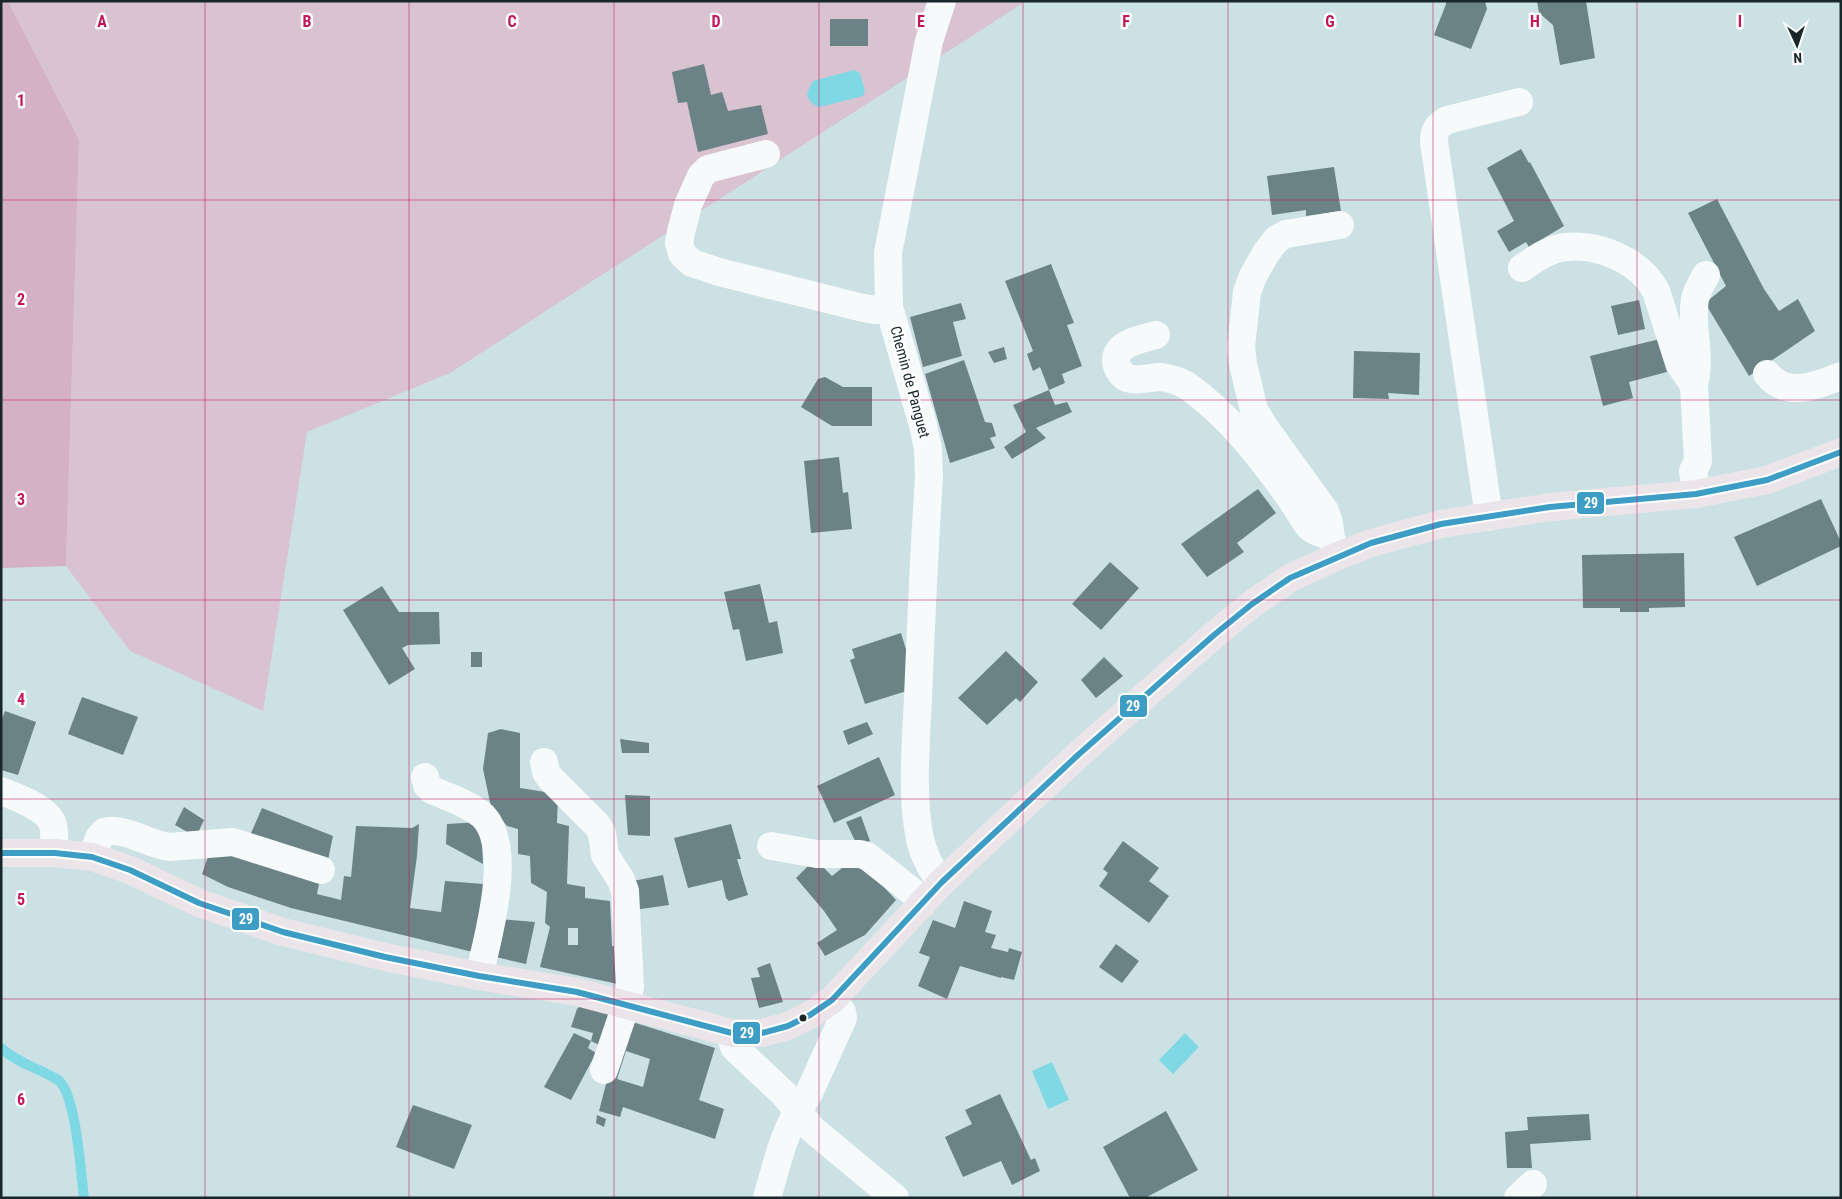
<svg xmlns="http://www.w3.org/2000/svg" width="1842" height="1199" font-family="'Roboto Condensed',sans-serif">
  <rect width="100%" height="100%" fill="#cce1e4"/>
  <!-- green -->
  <path fill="#d9c3d1" d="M8,1H1026L450,373L307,432L263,711L130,651L66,566L79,140Z"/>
  <!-- forest -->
  <path fill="#d4b1c5" d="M1,1H8L79,140L66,566L1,568Z"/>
  <!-- water -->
  <path fill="#7fd9e5" d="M854,70L860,73L865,91L863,96L820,107C814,106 807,100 807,93L813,81Z
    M1185,1033L1199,1047L1173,1074L1159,1060Z
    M1052,1062L1069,1100L1048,1109L1032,1071Z"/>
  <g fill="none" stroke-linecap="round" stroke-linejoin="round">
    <!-- stream -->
    <path stroke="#7fd9e5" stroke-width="10" d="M1,1048C17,1063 39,1068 58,1080C76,1092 81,1175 84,1198"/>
  </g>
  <!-- building -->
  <path fill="#6b8386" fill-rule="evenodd" d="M1446,1H1485L1487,9L1471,49L1434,35L1446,4Z
    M1537,1H1586L1595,58L1560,65L1553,25L1539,13Z
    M830,19H868V46H830Z
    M704,64L711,95L722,92L728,111L761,105L768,134L698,152L687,102L678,103L672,72Z
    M1521,149L1529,163L1530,162L1564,226L1529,247L1526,242L1509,252L1497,231L1514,221L1487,168Z
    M1334,167L1341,211L1306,216V210L1272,215L1267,176Z
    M1717,199L1764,289L1779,311L1798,299L1815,331L1749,376L1705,303L1726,286L1688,213Z
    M1051,264L1074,323L1067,325L1082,366L1062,374L1065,383L1049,390L1055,405L1067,402L1072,412L1036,428L1046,438L1012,459L1004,447L1026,432L1013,405L1049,390L1040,367L1033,371L1027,354L1033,351L1005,281Z
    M1639,300L1645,329L1618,335L1611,306Z
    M961,303L966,319L953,322L962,356L923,367L910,317Z
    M1660,339L1667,372L1629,382L1633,398L1603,406L1590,356Z
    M1004,347L1007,359L994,363L988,352Z
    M1354,351L1420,353L1419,395L1388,393L1389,399L1353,398Z
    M964,360L985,422L992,423L996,436L990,438L995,448L950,463L925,374Z
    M825,377L843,387H872V426H832L801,407L818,379Z
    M839,457L843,493L848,492L852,529L811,533L804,461Z
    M1258,489L1276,513L1237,543L1244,552L1207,577L1181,544Z
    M1821,499L1841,542V546L1757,586L1734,537Z
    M1684,553L1685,607L1649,608V612H1620V608H1583L1582,555Z
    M1110,562L1139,588L1101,630L1072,604Z
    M760,584L769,623L777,621L783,653L746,661L739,629L733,630L724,592Z
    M382,586L399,612H439L440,644L408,645L402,648L415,669L389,685L343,610Z
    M901,633L912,669L905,672L910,690L865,704L850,660L855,658L852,649Z
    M1006,651L1038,682L1020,702L1016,698L987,725L958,698Z
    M471,652H482V667H471Z
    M1104,657L1123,676L1096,698L1081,680Z
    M82,697L138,717L123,755L68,734Z
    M5,711L36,722L18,775L1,770V721Z
    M867,722L873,734L848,745L843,731Z
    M501,729L520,733V788L558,794L557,823L569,826L567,884L585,887V898L610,901L612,946L621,947L622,985L540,967L550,927L545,923L547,892L531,883L530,856L518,854V829L507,826L498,815L493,816L483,769L488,733ZM568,928H578V945H568Z
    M620,739L649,743V753H622Z
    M879,757L895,795L834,823L817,786Z
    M625,795L650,796V836L628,835Z
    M184,807L204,820L196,837L175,825Z
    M262,808L333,836L327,865L248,840Z
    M861,816L870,841L858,847L846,822Z
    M481,822L483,864L446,844L447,824Z
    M419,824L417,856L410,908L441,912L445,881L484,884L477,953L291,908L228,887L202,874L211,848L320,879L317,894L341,900L344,876L351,877L356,826L412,828Z
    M731,824L741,859H737L748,895L729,901L726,898L722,880L688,888L674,838Z
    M1123,841L1159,868L1149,881L1169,896L1149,923L1099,886L1108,873L1103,869Z
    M815,859L832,876L852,860H859L896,900L865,935L825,956L817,943L837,930L824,911L796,878Z
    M663,875L669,905L634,910L633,881Z
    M964,901L992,911L985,932L996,935L991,948L1008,952L1009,948L1022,952L1014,980L1001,977V978L960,966L947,999L918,986L930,957L919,953L933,920L955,928Z
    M499,919L535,922L526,964L491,956Z
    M1116,944L1139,961L1122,983L1099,967Z
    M770,963L783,1002L759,1008L751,978L760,977L757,968Z
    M581,1005L617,1017L607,1049L591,1041L588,1048L596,1053L571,1100L544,1087L574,1033L591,1041L593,1033L571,1027L577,1009Z
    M623,1019L715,1048L699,1100L724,1109L715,1139L623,1107L620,1117L599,1111ZM626,1051L650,1059L643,1087L617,1079Z
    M1000,1094L1031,1160L1035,1158L1040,1171L1012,1185L1001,1161L963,1177L945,1137L972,1124L965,1110Z
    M413,1105L472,1125L454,1169L396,1147Z
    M1166,1111L1198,1170L1145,1198H1130L1103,1147Z
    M1589,1114L1591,1140L1530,1144L1532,1168H1507L1505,1132L1528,1130L1527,1117Z
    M597,1115L606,1119L604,1127L596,1123Z"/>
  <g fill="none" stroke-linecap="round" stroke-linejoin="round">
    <!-- minor -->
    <path stroke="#f7fafb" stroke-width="28" d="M942,1L929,41L888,253L889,307L923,425L928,449L929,477C924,551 921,624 918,698C916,742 911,796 920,839C924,856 930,869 942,882
      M766,154L708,169L701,176L688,205L681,232L679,243L682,254L692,263L719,272L859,307L875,310L889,307
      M1522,268C1535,259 1550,248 1567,247C1600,244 1640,261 1656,291L1679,363L1694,385L1698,461L1693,471L1696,494
      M1156,335C1142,339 1118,342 1116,359C1116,363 1117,367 1119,370C1127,386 1148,377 1161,377C1169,378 1179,381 1186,385C1228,414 1262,458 1291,499C1297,508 1302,517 1308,525C1314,534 1323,531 1330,538C1333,541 1335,548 1336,552
      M1767,374C1787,399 1817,385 1841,376
      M1694,385C1702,353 1690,328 1695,299C1697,291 1702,282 1706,275
      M1489,517L1434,142C1434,130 1437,126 1447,120L1519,102
      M1331,539L1329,523L1325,511L1265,428L1254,410L1243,364L1241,347L1247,292L1253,276L1266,253L1277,239L1286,234L1340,225
      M544,762L546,772L551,779L597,825L602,833L605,855L621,880L625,891L630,987L626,1005L604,1070
      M425,777L427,785L432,790C448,797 470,804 483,816C514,848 488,937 479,976
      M1,791C16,797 48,808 53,825C55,833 54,844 55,853
      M771,846L817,854H860L867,856L914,893L922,904
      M92,857L99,838L104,832C127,827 147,844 169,847L233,842L321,870
      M832,1000L842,1012L843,1018L809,1093L798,1111L812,1129L895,1198
      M732,1033V1040L734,1047L784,1094L798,1111C782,1137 776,1168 767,1198
      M1518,1198L1533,1184"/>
    <!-- major -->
    <path stroke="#ebe5ea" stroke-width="28" d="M1,853H55L92,857L130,870L199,903L283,932L385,957L479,976L577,992L732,1033H762L788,1026L810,1015L832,1000L942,882L1078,755L1214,635L1252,604L1290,578L1338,556L1371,543L1441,524L1550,507L1696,494L1767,480L1841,452"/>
    <!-- bus-1 casing -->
    <g stroke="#fff" stroke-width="10">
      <path id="bus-1" d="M1,853H55L92,857L130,870L199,903L283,932L385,957L479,976L577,992L732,1033H762L788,1026L810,1015L832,1000L942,882L1078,755L1214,635L1252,604L1290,578L1371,543L1441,524L1550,507L1696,494L1767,480L1841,452"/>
    </g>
    <!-- bus-1 -->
    <use href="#bus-1" stroke="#3e9dc5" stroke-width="6"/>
  </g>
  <!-- grid -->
  <path fill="none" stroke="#c2185b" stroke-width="1" stroke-opacity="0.55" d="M205,1V1198M409,1V1198M614,1V1198M819,1V1198M1023,1V1198M1228,1V1198M1433,1V1198M1637,1V1198M1,200H1841M1,400H1841M1,600H1841M1,799H1841M1,999H1841"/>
  <!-- markers -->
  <circle fill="#182729" stroke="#fff" stroke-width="2" cx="803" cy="1018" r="4.5"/>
  <g text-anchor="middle" stroke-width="5" stroke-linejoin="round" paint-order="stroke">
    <!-- street labels -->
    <g font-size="15" fill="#182729" stroke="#fff">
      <text transform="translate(910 382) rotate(75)" y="5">Chemin de Panguet</text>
    </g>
  </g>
  <g font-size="16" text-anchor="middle" font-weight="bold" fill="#c2185b" stroke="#fff" stroke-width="5" stroke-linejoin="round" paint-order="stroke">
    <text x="102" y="27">A</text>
    <text x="307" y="27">B</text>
    <text x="512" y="27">C</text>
    <text x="716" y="27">D</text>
    <text x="921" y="27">E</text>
    <text x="1126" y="27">F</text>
    <text x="1330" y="27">G</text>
    <text x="1535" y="27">H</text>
    <text x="1740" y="27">I</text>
    <text x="21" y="106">1</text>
    <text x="21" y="305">2</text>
    <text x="21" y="505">3</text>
    <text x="21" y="705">4</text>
    <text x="21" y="905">5</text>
    <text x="21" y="1105">6</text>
  </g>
  <g stroke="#fff" stroke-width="2">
    <rect x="1576" y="491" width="29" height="24" rx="5" fill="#3e9dc5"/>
    <rect x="1119" y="694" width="29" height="24" rx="5" fill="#3e9dc5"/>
    <rect x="231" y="907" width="29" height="24" rx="5" fill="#3e9dc5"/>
    <rect x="732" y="1021" width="29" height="24" rx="5" fill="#3e9dc5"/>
  </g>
  <g font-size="14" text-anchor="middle" font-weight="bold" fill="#fff">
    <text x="1591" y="508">29</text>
    <text x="1133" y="711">29</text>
    <text x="246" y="924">29</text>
    <text x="747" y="1038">29</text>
  </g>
  <!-- border -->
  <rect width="1842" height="1199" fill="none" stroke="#182729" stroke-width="5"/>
  <!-- north arrow -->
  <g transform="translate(1797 45) rotate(177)" stroke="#ffffff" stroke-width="4" paint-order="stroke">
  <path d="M0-4L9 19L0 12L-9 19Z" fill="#182729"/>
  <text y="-8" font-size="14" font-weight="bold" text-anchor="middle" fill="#182729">N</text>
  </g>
</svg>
